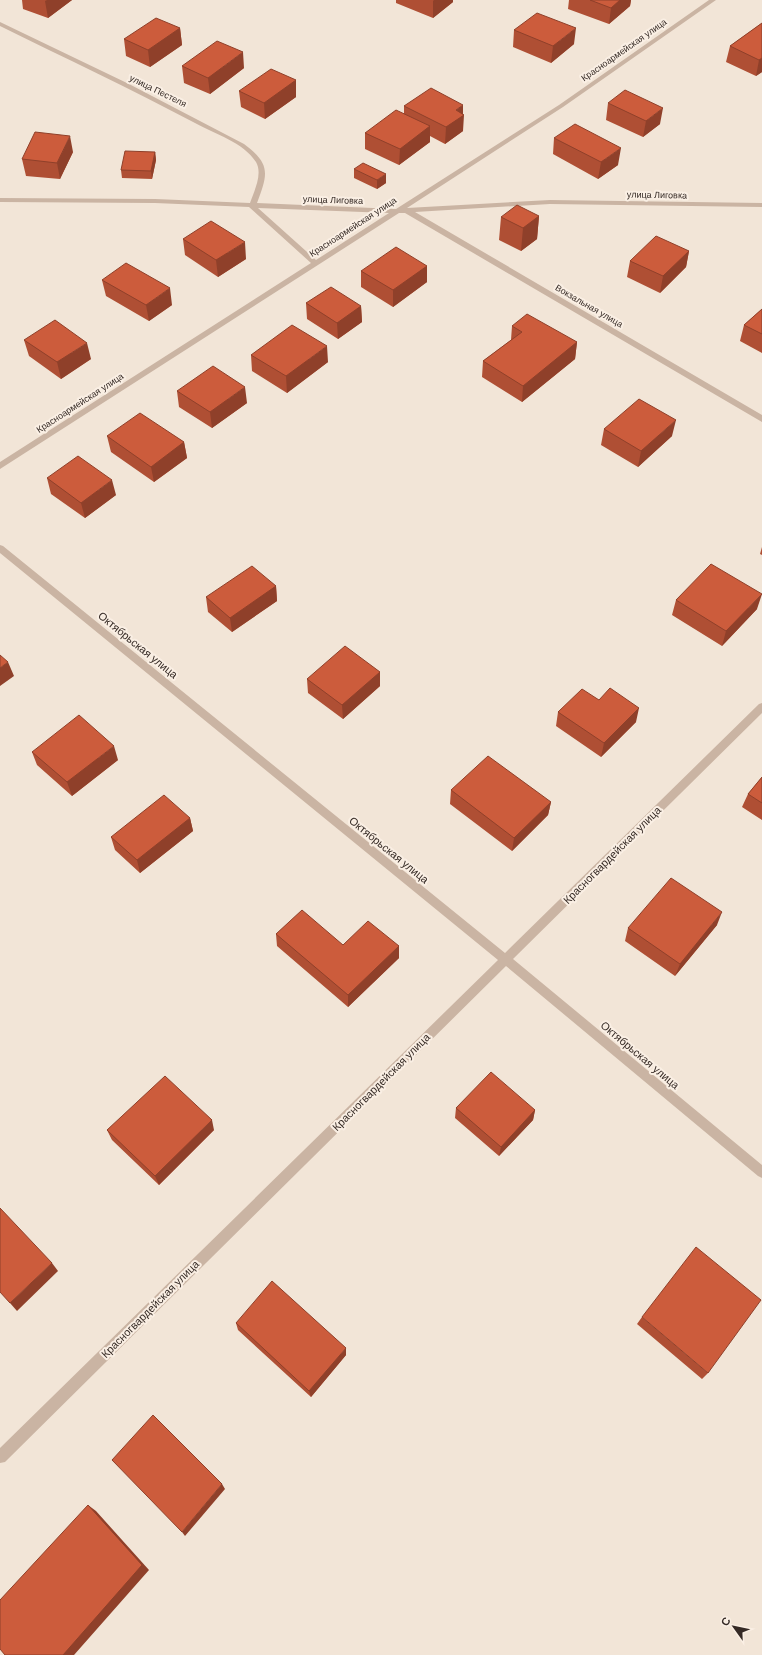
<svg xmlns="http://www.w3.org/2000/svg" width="762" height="1655" font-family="Helvetica,sans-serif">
  <rect width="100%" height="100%" fill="#f2e5d7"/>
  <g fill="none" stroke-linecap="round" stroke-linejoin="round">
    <!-- minor -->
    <path fill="#cab4a3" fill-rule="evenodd" d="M709,0H716L563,107L407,208L550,200L762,203V207L550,204L415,212L762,415V422L405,213H399L0,469V462L311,263L249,207L155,203L0,202V198L155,199L250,203C254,191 263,174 256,162C243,142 215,134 195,123C131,89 65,58 0,26V22L129,84L244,144C271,164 268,174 257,203L396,209L559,105ZM258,208L389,213L316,260Z
      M0,545L3,546L505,953L759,704L762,703V713L513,959L762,1165V1178L758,1176L506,966L5,1462L0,1463V1448L498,960L0,553Z"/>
  </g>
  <!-- wall -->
  <path fill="#af4f34" d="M22,0H72L48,18L23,9Z
    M396,0H453V2L433,18L396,3Z
    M569,0H631L630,6L609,24L568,9Z
    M762,23V72L756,76L726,62L730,46Z
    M180,28L182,45L150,67L126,56L124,39Z
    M514,30L574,44L551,63L513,47Z
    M182,66L244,68L210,94L184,83Z
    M296,80V97L265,119L241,107L239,91Z
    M608,103L660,124L643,137L606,120Z
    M404,106L463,114V131L445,144L430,136V142L399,165L365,149V133L404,114Z
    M554,138L618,165L598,179L553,154Z
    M73,152L60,179L26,176L22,159Z
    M155,152L156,160L152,179L122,178L121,170Z
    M354,169L386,183L377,189L354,178Z
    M539,216L537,239L521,251L499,240L501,217Z
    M183,239L246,259L218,277L185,255Z
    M689,251L686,267L660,293L627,277L630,261Z
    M427,266V282L393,307L361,287V271Z
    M102,280L172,305L149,321L106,296Z
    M306,303L361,306L362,322L338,339L307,319Z
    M762,309V353L740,341L744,325Z
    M512,326L577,342L575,359L522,402L482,377L483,361L511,340Z
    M24,340L91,359L61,379L29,356Z
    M251,355L328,362L287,393L252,371Z
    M177,391L247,403L212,428L179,407Z
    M604,429L672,436L638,467L601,445Z
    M107,436L184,442L187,458L154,482L111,452Z
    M47,478L116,495L85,518L51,494Z
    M762,547V555L760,554Z
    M276,586L277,601L232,632L208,612L206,597Z
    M676,600L757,609L722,646L672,615Z
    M380,672V686L343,719L308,693L307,679Z
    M599,700L636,722L601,757L556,726L558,712Z
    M32,752L118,760L72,796L37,765Z
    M762,777V820L742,807L748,794Z
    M451,790L551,802L548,815L512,851L450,804Z
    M190,818L193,831L140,873L115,850L111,837Z
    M717,925L675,976L625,941L628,928Z
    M276,934L343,945L399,946V958L348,1007L277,946Z
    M456,1108L535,1110L533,1120L499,1156L455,1118Z
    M107,1130H214L159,1185L112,1140Z
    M642,1317L708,1373L702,1379L637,1324Z
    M236,1323L346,1355L311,1397L238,1330Z"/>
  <!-- shaded-wall -->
  <path fill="#8f402a" d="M47,0H72L48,18L45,1Z
    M434,0H453V2L433,18V1Z
    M620,0H631L630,6L609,24L611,8Z
    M180,28L182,45L150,67L148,50Z
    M576,28L574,44L551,63L553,46Z
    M243,52L244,68L210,94L208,78Z
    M762,58V72L756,76L759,60Z
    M296,80V97L265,119L264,103Z
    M463,105V116L464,115L463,131L445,144L446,127L456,110Z
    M663,108L660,124L643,137L646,121Z
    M430,126V142L399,165L400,149Z
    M70,136L73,152L60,179L57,163Z
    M621,148L618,165L598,179L601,162Z
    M155,152L156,160L152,179L151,171Z
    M386,174V183L377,189V180Z
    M539,216L537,239L521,251L523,228Z
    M245,242L246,259L218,277L216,260Z
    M689,251L686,267L660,293L663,276Z
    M427,266V282L393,307V290Z
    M170,288L172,305L149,321L146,305Z
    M361,306L362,322L338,339L337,323Z
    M577,342L575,359L522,402L523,386Z
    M87,343L91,359L61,379L57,362Z
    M327,346L328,362L287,393L286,376Z
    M245,387L247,403L212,428L210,412Z
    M676,420L672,436L638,467L641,451Z
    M184,442L187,458L154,482L151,467Z
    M112,480L116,495L85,518L81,503Z
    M276,586L277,601L232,632L230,618Z
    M762,594L757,609L722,646L726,631Z
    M8,662L14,676L0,686V668Z
    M380,672V686L343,719L342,705Z
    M639,708L636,722L601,757L604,743Z
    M114,746L118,760L72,796L67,782Z
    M551,802L548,815L512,851L514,838Z
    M190,818L193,831L140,873L137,860Z
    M722,912L717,925L675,976L680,964Z
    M399,946V958L348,1007V995Z
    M535,1110L533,1120L499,1156L501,1147Z
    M212,1120L214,1130L159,1185L155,1176Z
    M52,1263L58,1271L17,1311L10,1303Z
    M346,1348V1355L311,1397L309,1391Z
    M222,1484L225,1489L185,1536L182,1532Z
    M88,1505L96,1511L149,1570L74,1655H63Z"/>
  <!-- building -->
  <path fill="#cc5c3c" stroke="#8f402a" d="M590,0H620L611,8Z
    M537,13L576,28L553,46L514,30Z
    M156,18L180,28L148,50L124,39Z
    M762,23V58L759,60L730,46Z
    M217,41L243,52L208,78L182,66Z
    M271,69L296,80L264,103L239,91Z
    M431,88L463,105L456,110L464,115L446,127L404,106Z
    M625,90L663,108L646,121L608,103Z
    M396,110L430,126L400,149L365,133Z
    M575,124L621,148L601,162L554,138Z
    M35,132L70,136L57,163L22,159Z
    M125,151L155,152L151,171L121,170Z
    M363,163L386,174L377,180L354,169Z
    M517,205L539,216L523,228L501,217Z
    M211,221L245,242L216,260L183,239Z
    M656,236L689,251L663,276L630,261Z
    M396,247L427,266L393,290L361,271Z
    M126,263L170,288L146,305L102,280Z
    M331,287L361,306L337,323L306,303Z
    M762,309V334L744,325Z
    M527,314L577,342L523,386L483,361L522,332L512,326Z
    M55,320L87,343L57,362L24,340Z
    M292,325L327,346L286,376L251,355Z
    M213,366L245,387L210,412L177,391Z
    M639,399L676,420L641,451L604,429Z
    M140,413L184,442L151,467L107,436Z
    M78,456L112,480L81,503L47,478Z
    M711,564L762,594L726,631L676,600Z
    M252,566L276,586L230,618L206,597Z
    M345,646L380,672L342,705L307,679Z
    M0,655L8,662L0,668Z
    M610,688L639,708L604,743L558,712L582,689L599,700Z
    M79,715L114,746L67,782L32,752Z
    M488,756L551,802L514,838L451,790Z
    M762,777V803L748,794Z
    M164,795L190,818L137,860L111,837Z
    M671,878L722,912L680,964L628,928Z
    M302,910L343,945L368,921L399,946L348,995L276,934Z
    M491,1072L535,1110L501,1147L456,1108Z
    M165,1076L212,1120L155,1176L107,1130Z
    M0,1208L52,1263L10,1303L0,1292Z
    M696,1247L761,1300L708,1373L642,1317Z
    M272,1281L346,1348L309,1391L236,1323Z
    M153,1415L222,1484L182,1532L112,1460Z
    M88,1505L142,1565L63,1655H5L0,1649V1600Z"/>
  <g text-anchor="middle" stroke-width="4" stroke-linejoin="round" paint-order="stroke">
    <!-- far-street labels -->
    <g font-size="9" fill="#352a25" stroke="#faefe4">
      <text transform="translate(624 50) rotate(-35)" y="3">Красноармейская улица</text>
      <text transform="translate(158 91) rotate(26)" y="3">улица Пестеля</text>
      <text transform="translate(657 195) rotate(1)" y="3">улица Лиговка</text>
      <text transform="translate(333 200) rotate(2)" y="3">улица Лиговка</text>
      <text transform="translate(353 227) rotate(-33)" y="3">Красноармейская улица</text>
      <text transform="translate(589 306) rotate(30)" y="3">Вокзальная улица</text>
      <text transform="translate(80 403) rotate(-33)" y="3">Красноармейская улица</text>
    </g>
    <!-- street labels -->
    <g font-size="11" fill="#352a25" stroke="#faefe4">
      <text transform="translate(138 645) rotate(39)" y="4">Октябрьская улица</text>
      <text transform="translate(389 850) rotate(39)" y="4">Октябрьская улица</text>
      <text transform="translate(612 855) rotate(-45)" y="4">Красногвардейская улица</text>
      <text transform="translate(640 1055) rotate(40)" y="4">Октябрьская улица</text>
      <text transform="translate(381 1082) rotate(-45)" y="4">Красногвардейская улица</text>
      <text transform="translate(150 1309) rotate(-45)" y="4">Красногвардейская улица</text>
    </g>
  </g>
  <!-- north arrow -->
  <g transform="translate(734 1627) rotate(303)" stroke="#faefe4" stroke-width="3" paint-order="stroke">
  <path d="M0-3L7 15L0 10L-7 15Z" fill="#352a25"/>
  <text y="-6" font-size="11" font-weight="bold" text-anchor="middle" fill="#352a25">С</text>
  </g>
</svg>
